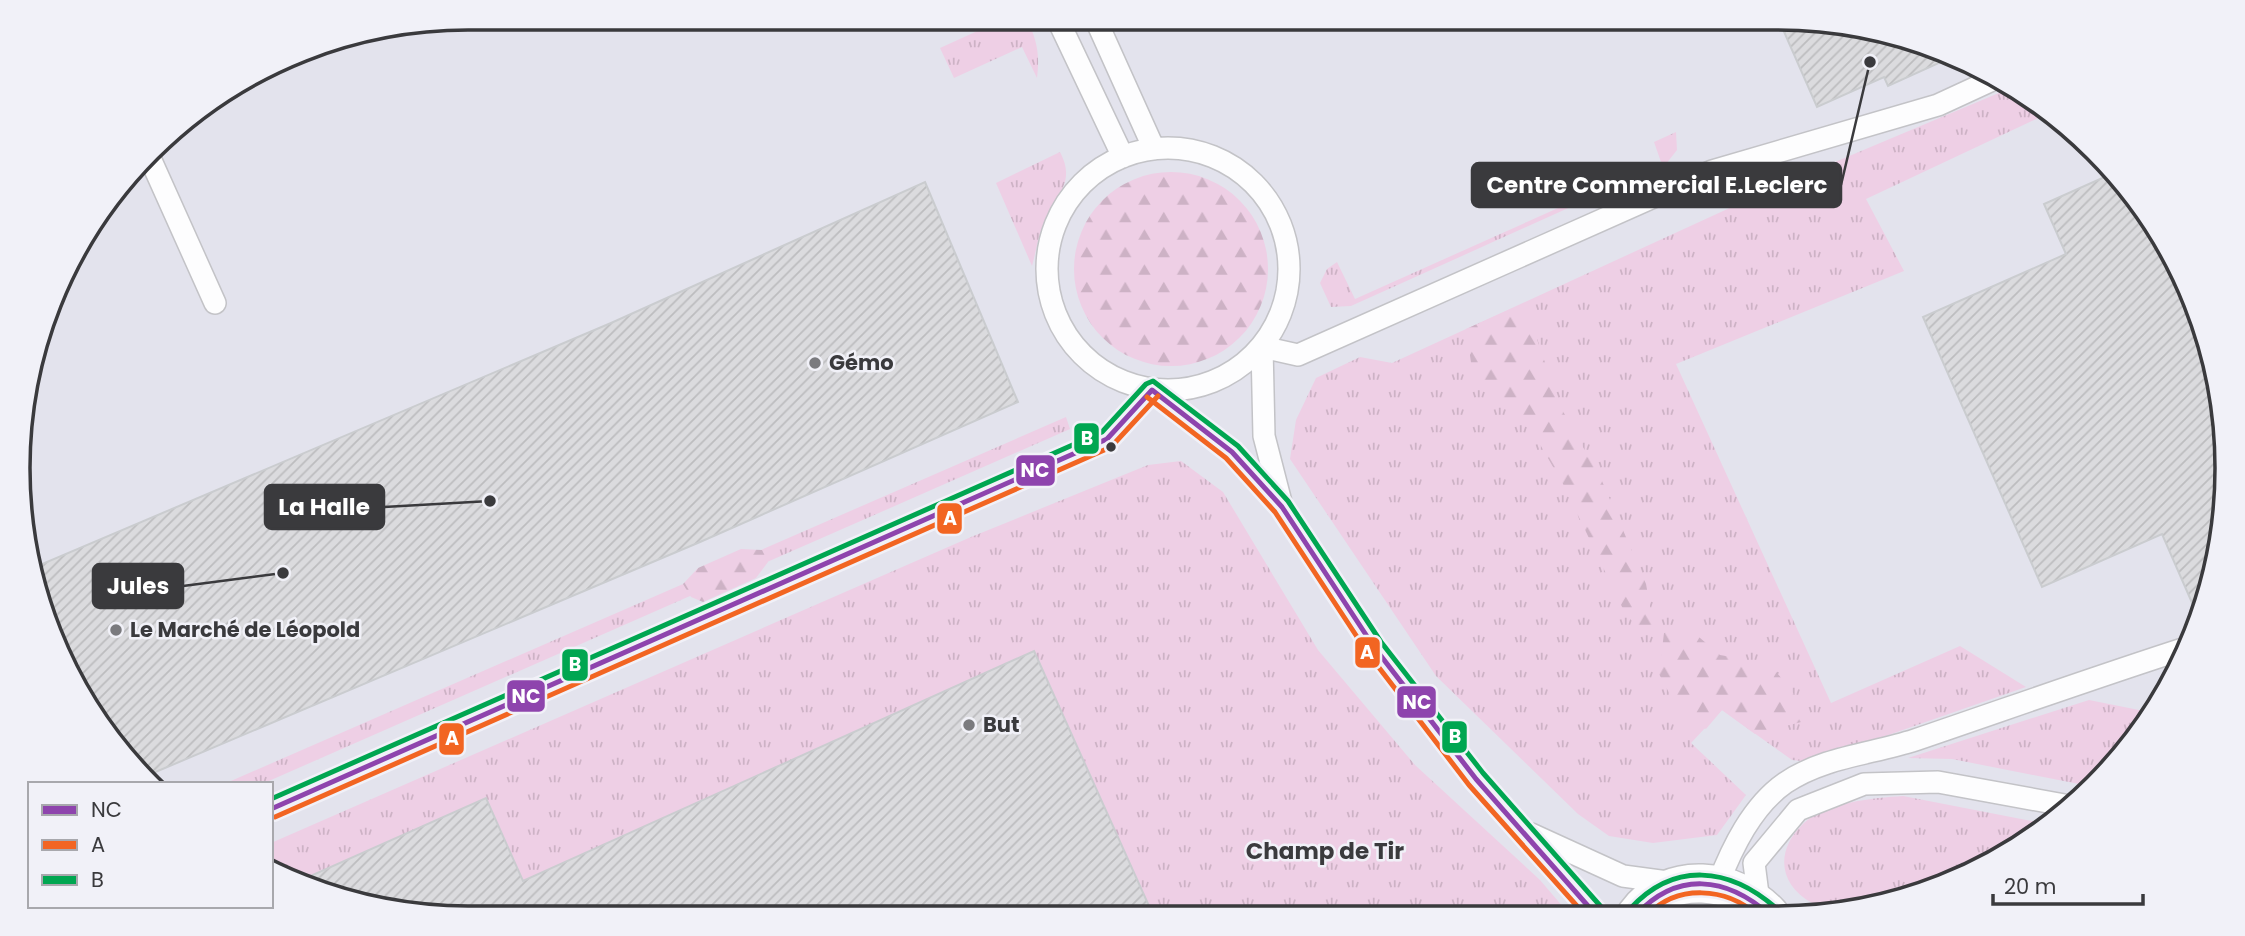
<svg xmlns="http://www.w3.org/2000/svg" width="2245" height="936" font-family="Poppins,sans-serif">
  <defs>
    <pattern id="grass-tufts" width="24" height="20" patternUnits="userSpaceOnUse" patternTransform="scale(1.75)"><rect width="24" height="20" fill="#eecfe5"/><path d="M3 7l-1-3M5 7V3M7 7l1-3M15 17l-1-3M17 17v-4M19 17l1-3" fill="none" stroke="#cdb2c5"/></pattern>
    <pattern id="forest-firs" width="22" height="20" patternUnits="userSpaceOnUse" patternTransform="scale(1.75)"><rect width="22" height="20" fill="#eecfe5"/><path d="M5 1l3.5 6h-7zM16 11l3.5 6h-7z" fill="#cdb2c5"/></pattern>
    <pattern id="building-hatch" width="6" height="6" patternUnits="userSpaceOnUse" patternTransform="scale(1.75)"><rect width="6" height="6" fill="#dbdbde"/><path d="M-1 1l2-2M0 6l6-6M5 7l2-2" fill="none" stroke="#bdbdbf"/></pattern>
  </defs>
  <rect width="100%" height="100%" fill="#f2f2f7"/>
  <!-- built -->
  <path fill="#e3e3ed" d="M468,18H1777L1922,42L2074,130L2181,269L2227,439L2203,613L2151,719L2052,825L1950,884L1836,915L468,918L323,894L271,865V784H152L78,693L21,527L26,380L78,242L171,129L323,42Z"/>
  <!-- grass -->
  <path fill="url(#grass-tufts)" d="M1006,18H1026C1037,39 1040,54 1037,78L1022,47L954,78L940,48Z
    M2006,90L2047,114L1866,199L1904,271L1676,364L1831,703L1960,646L2026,687L1811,762L1792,760L1722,710L1691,743L1746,795L1717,835L1653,843L1609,836L1578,814L1436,676L1290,459L1296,420L1316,378L1360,357L1392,363L1771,189Z
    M1676,132L1677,150L1666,164L1351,306L1331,307L1320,283L1327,269L1337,262L1355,299L1661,162L1654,142Z
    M1060,152C1077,184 1054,196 1044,223C1038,236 1036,252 1032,266L996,183Z
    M1066,417L1070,429L262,784H224Z
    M1181,461L1223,492L1318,650L1415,765L1540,880L1570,915L1154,917L1034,651L523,881L486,798L299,881L271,865V843L971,537L1148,465Z
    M2089,700L2154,713L2089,786L1952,759L1908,758Z
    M1903,796L2052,825L1950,884L1836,915C1827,913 1820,908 1812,903C1778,884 1775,850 1804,823C1827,802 1873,798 1903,796Z"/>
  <!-- forest -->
  <path fill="url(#forest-firs)" d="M1074 269a97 97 0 1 1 194 0a97 97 0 1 1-194 0Z
    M1511,309L1530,319L1560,406L1602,481L1646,584L1654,628L1636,626L1624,611L1563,484L1527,422L1472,369L1466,329Z
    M741,549L762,550L768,562L756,578L703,602L691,597L683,584L698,568Z
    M1686,626L1720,655L1770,664L1804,707L1805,721L1755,734L1722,710L1706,729L1681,715L1659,674L1664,633Z"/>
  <!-- building -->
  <path fill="url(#building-hatch)" stroke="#cacccf" stroke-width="2" d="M1778,18L1922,42L1950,58L1888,86L1884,77L1817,107Z
    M2109,175L2181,269L2227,439L2203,613L2200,621L2162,534L2042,587L1923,317L2066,254L2044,204Z
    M925,182L1018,402L700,542L146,776L78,693L35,567L611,323Z
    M1034,651L1154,917L468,919L323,894L299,881L486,798L523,881Z"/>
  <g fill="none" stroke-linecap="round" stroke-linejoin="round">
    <!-- service casing -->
    <g stroke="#c3c3c7" stroke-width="24">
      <path id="service" d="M1057,18L1123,157
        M1095,18L1154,149
        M1047 269a121 121 0 1 1 242 0a121 121 0 1 1-242 0Z
        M149,156L215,303
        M1281,502L1264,436L1262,347L1298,355L1712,171L1938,105L1990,81
        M271,809L1107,439L1152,390L1232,452L1282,507L1374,647L1476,779L1596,915
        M1531,834L1623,876L1675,883
        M1718,884C1732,848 1752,806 1785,783C1823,757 1872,754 1915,740C2006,709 2096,677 2186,648
        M1759,902L1754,863L1798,810L1864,784L1938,782L2070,806"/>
    </g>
    <!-- minor casing -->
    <g stroke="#c3c3c7" stroke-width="41">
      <path id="minor" d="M1636,915C1669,869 1735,877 1770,915"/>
    </g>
    <!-- service -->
    <use href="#service" stroke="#fdfdfe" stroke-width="21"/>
    <!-- minor -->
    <use href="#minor" stroke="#fdfdfe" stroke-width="38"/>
    <!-- bus-1 casing -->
    <g stroke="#f1f1f8" stroke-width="10">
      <path id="bus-1" d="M271,809L1107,439L1152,390L1232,452L1282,507L1374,647L1476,779L1596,915
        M1636,915C1677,871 1726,876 1770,915"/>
    </g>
    <!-- bus-2 casing -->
    <g stroke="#f1f1f8" stroke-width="10">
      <path id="bus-2" d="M1147,397L1226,458L1275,512L1367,652L1469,785L1585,915
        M275,817L1111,447L1158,396
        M1648,915C1677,884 1726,887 1757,915"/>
    </g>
    <!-- bus-3 casing -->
    <g stroke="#f1f1f8" stroke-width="10">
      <path id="bus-3" d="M271,799L1102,432L1146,384L1153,381L1238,446L1288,501L1381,642L1483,773L1603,909
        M1630,909C1674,861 1729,867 1776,908"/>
    </g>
    <!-- bus-1 -->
    <use href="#bus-1" stroke="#8e44ad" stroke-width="5"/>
    <!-- bus-2 -->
    <use href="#bus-2" stroke="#f26522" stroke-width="5"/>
    <!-- bus-3 -->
    <use href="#bus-3" stroke="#00a651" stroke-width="5"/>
  </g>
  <!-- markers -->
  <g fill="#7a7a7e" stroke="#f1f1f8" stroke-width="2.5">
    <circle cx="815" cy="363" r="7"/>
    <circle cx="116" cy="630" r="7"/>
    <circle cx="969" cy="725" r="7"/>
  </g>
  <circle fill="#3a3a3d" stroke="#f1f1f8" stroke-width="2.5" cx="1111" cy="447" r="6"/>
  <g text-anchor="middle" stroke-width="5" stroke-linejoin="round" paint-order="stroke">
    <!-- poi labels -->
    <g font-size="21" font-weight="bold" fill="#3a3a3d" stroke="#f1f1f8" text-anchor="start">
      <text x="829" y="370">Gémo</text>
      <text x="130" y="637">Le Marché de Léopold</text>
      <text x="983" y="732">But</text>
    </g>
    <!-- neighbourhood labels -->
    <g font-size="23" font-weight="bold" fill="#3a3a3d" stroke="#f1f1f8">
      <text x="1325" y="859">Champ de Tir</text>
    </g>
  </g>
  <!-- crop -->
  <path d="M0 0H2245V936H0ZM468 30H1777A438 438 0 0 1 2215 468V468A438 438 0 0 1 1777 906H468A438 438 0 0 1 30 468V468A438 438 0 0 1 468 30Z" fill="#f1f1f8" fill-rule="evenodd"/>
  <path fill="none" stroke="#3a3a3d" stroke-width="3.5" d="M468 30H1777A438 438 0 0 1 2215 468V468A438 438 0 0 1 1777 906H468A438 438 0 0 1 30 468V468A438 438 0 0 1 468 30Z"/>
  <!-- callouts -->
  <path fill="none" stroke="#3a3a3d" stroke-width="2.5" d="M1870 62L1841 185M490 501L384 507M283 573L183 586"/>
  <g fill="#3a3a3d" stroke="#f1f1f8" stroke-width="2.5">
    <circle cx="1870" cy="62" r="7"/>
    <circle cx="490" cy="501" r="7"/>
    <circle cx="283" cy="573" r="7"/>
  </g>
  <g fill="#3a3a3d" stroke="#3a3a3d" stroke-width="2.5">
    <rect x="1472" y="163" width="369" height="44" rx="7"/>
    <rect x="265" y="485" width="119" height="44" rx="7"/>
    <rect x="93" y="564" width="90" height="44" rx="7"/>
  </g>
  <g font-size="23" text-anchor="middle" font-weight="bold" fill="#fff">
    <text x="1657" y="193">Centre Commercial E.Leclerc</text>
    <text x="324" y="515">La Halle</text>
    <text x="138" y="594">Jules</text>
  </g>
  <g stroke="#f1f1f8" stroke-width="2.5">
    <rect x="1073" y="422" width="27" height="33" rx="7" fill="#00a651"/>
    <rect x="1015" y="454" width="41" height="33" rx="7" fill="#8e44ad"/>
    <rect x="936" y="502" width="27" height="33" rx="7" fill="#f26522"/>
    <rect x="1354" y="636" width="27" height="33" rx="7" fill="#f26522"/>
    <rect x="561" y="648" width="28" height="34" rx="7" fill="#00a651"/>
    <rect x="506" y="679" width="40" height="34" rx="7" fill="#8e44ad"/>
    <rect x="1396" y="685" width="41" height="34" rx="7" fill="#8e44ad"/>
    <rect x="1441" y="720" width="27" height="34" rx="7" fill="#00a651"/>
    <rect x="438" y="722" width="27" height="34" rx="7" fill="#f26522"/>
  </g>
  <g font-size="19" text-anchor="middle" font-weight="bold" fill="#fff">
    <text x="1087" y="445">B</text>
    <text x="1035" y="477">NC</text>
    <text x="950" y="525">A</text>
    <text x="1367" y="659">A</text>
    <text x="575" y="671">B</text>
    <text x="526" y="703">NC</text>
    <text x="1417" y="709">NC</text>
    <text x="1455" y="743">B</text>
    <text x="452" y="745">A</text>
  </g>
  <!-- legend -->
  <rect x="28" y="782" width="245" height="126" fill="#f1f1f8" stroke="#a8a8ad" stroke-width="2"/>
  <rect x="42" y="805" width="35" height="10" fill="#8e44ad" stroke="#a8a8ad" stroke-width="2"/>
  <text x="91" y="817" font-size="21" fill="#3a3a3d">NC</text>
  <rect x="42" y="840" width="35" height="10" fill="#f26522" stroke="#a8a8ad" stroke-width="2"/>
  <text x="91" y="852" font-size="21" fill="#3a3a3d">A</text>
  <rect x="42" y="875" width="35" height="10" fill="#00a651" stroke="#a8a8ad" stroke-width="2"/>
  <text x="91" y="887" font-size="21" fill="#3a3a3d">B</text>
  <!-- scale -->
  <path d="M1993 894v10h150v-10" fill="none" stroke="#3a3a3d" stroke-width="3.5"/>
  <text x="2004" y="894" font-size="21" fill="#3a3a3d" stroke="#f1f1f8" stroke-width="5" paint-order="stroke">20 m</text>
</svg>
